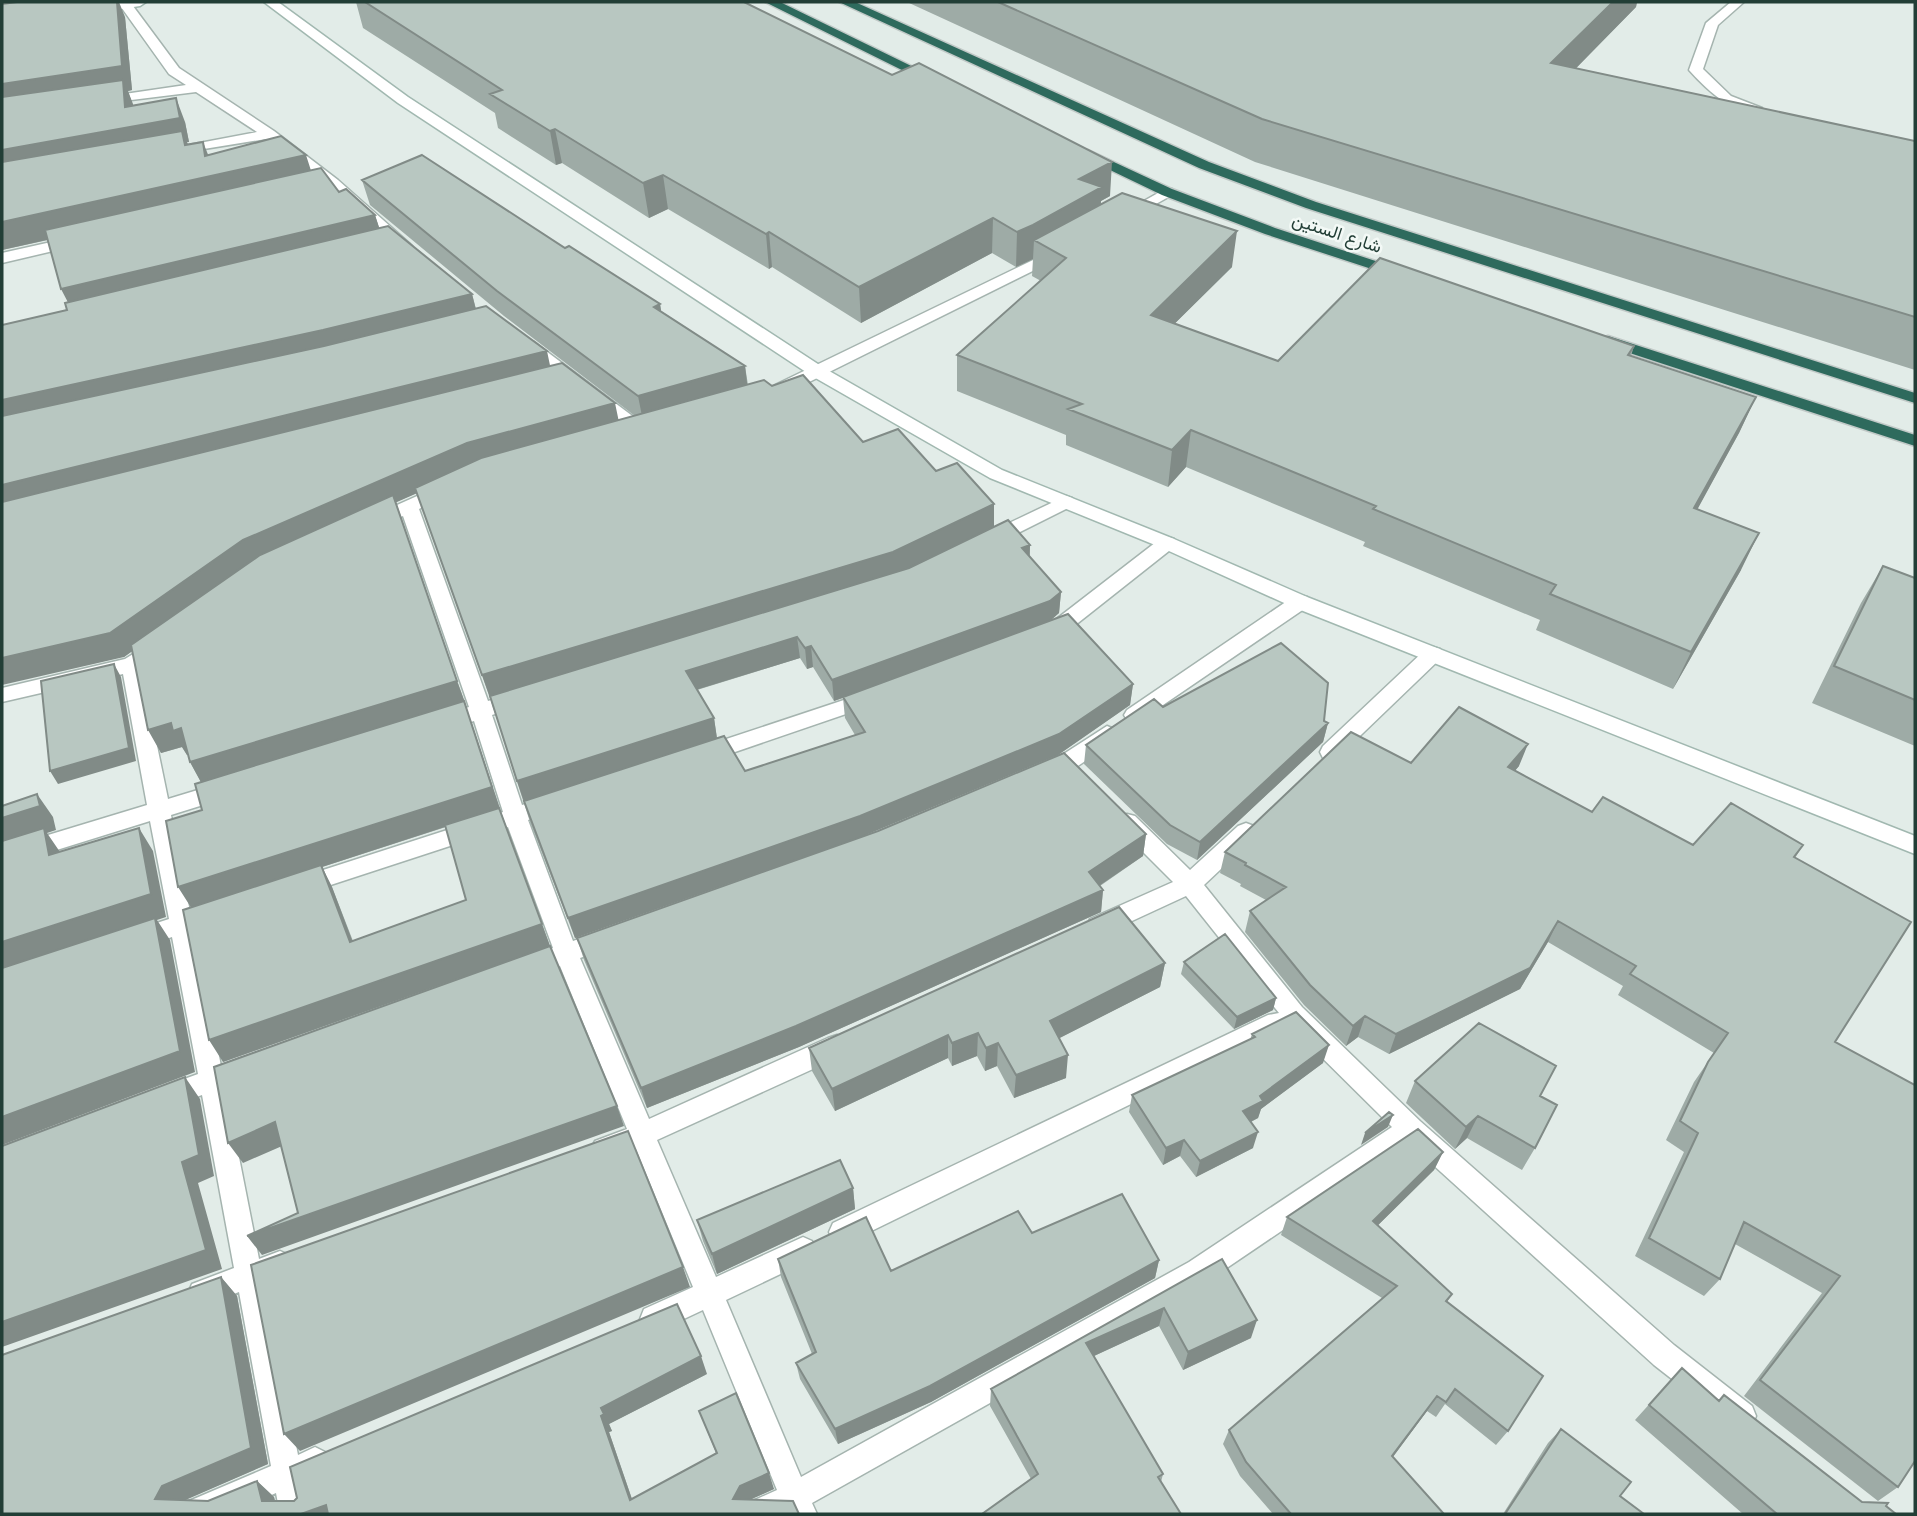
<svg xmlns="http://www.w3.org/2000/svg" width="1917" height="1516" font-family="Jost,Vazirmatn,sans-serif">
  <rect width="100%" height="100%" fill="#e2ece8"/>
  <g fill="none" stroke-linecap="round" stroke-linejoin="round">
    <!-- lane casing -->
    <g stroke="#a5b4af" stroke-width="3">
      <path id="lane" d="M1731,2H1744L1718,25L1703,69L1731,96L1762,108V114C1736,118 1705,88 1689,70L1706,23Z"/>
    </g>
    <!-- street casing -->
    <g stroke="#a5b4af" stroke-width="3">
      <path id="street" d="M120,2H130L179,68L274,131L338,180L409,243L412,246L409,249H399L328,186L266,139L173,154V148L257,132L196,92L99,104V98L104,97L186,85L169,74L119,4Z
        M1167,188L1172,189L1174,192L1172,195L1131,218H1121L1119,215Z
        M78,236L86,241L83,244L2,263V253Z
        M1058,248L1063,250L1066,253L1063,256L785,394H773L771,390L773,386Z
        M528,340L534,342L643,424L646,428L643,432H631L522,348L520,345Z
        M444,484L453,490L450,494L419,509L488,701L518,692L525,694L528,699L525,704L492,715L522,805L552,796L560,798L563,804L560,810L528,820L573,941L607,929L615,932L619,939L615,946L580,958L649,1119L828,1038L837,1035L846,1038L849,1046L846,1054L657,1140L716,1277L803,1237L812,1241L816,1250L812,1259L726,1300L801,1477L1189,1262L1392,1127L1287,1023L1284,1029L851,1241L842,1245L833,1241L829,1232L833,1223L1268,1015L1279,1013L1186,896L1106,933L1098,935L1090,933L1087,926L1090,919L1173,882L1119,828L1116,822L1119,816L1127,814L1135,816L1190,870L1238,826L1246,823L1254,826L1257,832L1254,838L1204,885L1302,1007L1420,1121L1674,1345L1752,1406L1756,1416L1752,1426L1742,1430L1732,1426L1654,1365L1410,1144L1209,1280L812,1503L817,1514H741L746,1504L777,1490L703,1310L654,1333L644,1329L640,1319L644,1309L693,1287L636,1149L604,1161L595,1157L591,1149L595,1141L627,1129L560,966L528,977L520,974L516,967L520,960L553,948L508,827L300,895L292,892L289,886L292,880L503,812L474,721L442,731L435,728L432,723L435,718L469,707L403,516L374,528L365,522L368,518Z
        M1066,496L1072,498L1075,502L1072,506L996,544H982L980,540L982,536Z
        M1167,537L1174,539L1176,543L1174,547L1064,634L1049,639L1042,637L1039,632L1042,627L1050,624L1160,539Z
        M1300,595L1307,597L1310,602L1307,607L1141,720L1134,723L1127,720L1124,715L1127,710L1293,597Z
        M156,640L163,642L166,647L141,668L168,799L224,782L232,784L235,790L232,796L171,815L190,912L213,905L221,907L224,914L221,921L194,930L221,1066L241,1058L250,1061L253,1069L250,1077L225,1086L259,1259L280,1251L289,1255L293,1264L289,1273L264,1283L298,1455L315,1447L325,1452L330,1462L325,1472L303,1482L310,1514H280L276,1493L227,1514H177L182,1504L271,1466L239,1292L202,1306L192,1302L188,1293L192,1284L234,1268L202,1095L166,1108L157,1105L154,1097L157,1089L198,1074L172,937L137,949L129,946L125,939L129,932L169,919L150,821L2,867V849L147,805L123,674L2,702V688L125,659Z
        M1433,647L1440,649L1443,654L1440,659L1337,758L1330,760L1323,758L1320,752L1323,746L1426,649Z
        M871,691L878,693L881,698L878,703L703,763L696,761L693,755L696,749Z
        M1107,726L1114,729L1117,734L1114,739C1096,753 1061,784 1038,777L1034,771L1038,765L1059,757Z"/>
    </g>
    <!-- secondary casing -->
    <g stroke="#a1b8b0" stroke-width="3">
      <path id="secondary" d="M117,2H146L140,6L94,13L88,9L94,5Z
        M264,2H278L408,97L824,368L1002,470L1174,539L1307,597L1915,836V854L1293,607L1160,547L990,478L812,376L398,103Z"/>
    </g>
    <!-- highway casing -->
    <g stroke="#c1c9c7" stroke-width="3">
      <path id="highway" d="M765,2H780L940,80L938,83H928Z
        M839,2H855L1209,162L1316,202L1915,393V403L1306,208L1199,168Z
        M1088,150L1172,189L1275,228L1406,271L1409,274L1406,277H1396L1265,234L1162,195L1083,157L1081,154Z
        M1608,336L1915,435V446L1602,344L1600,341L1602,338Z"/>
    </g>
    <!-- lane -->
    <use href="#lane" fill="#fff" fill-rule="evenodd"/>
    <!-- street -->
    <use href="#street" fill="#fff" fill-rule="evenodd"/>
    <!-- secondary -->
    <use href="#secondary" fill="#fff" fill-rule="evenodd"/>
    <!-- highway -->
    <use href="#highway" fill="#2e6a5d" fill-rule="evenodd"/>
  </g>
  <!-- wall -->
  <path fill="#9eaba6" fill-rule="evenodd" d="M2,2L125,17L132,90L128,91L133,106L185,122L189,142H187L188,145L208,155L311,170L339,192L375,215L379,228L472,294L476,309L619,420L635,416L504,316L370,205L362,180L565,248L660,304L661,311L745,366L748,385L863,442L936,471L994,504V527L903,570L1030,545V557L1061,592L1059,613L1049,621L1133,684L1130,705L1058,755L575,938L530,822L490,698L417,493L396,502L472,724L500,809L550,946L223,1062L191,907L202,810L201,782L190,762L188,754L187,755L182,747L161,753L132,651L124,657L67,310L68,302L48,240L2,250ZM800,658L807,669L813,667L834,701L843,698L845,718L855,735L745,771L717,738L714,718L697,690ZM446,827L466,900L353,941L332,887L322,867Z
    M356,2H744L1110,196L1101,201V204L1232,267L1174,324L1278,361L1634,346L1631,356L1756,397L1739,433L1697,509L1741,570L1673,689L1536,630L1540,620L1363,546L1365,542L1186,467L1168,487L1066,445V435L957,391V355L1041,281L1032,276L1033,259L1016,267L992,253L861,323L772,267L769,269L668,209L649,218L562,163L556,165L498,128L495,113L363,28Z
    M907,2H1637L1636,7L1576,68L1915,141V370L1255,162Z
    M1883,566L1915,578V746L1812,703L1861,603Z
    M1163,707L1324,721L1328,723L1323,742L1197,860L1167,844L1084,764L1086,745Z
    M1411,763L1519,766L1515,770L1592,812L1693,845H1803L1795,858L1835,1042L1898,1487L1878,1501L1744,1396L1822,1293L1735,1244L1720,1279L1704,1296L1635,1256L1684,1152L1666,1140L1694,1082L1714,1053L1618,995L1623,986L1548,942L1520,989L1389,1054L1358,1037L1346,1046L1304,1005L1245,932L1250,911L1266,900L1240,886L1241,884L1220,873L1225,852Z
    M1146,834L1143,856L1100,886L1103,890L1101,912L799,1047L647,1108L584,960L577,938Z
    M1184,962L1276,998L1273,1010L1234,1029L1181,974Z
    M1165,963L1160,987L1059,1038L1066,1078L1014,1098L997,1066L985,1071L977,1056L952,1066L948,1058L835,1111L812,1071L809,1048Z
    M1252,1034L1323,1063L1261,1109L1258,1118L1251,1122L1253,1148L1196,1177L1180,1156L1163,1165L1129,1112L1132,1095L1250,1040Z
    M1415,1081L1535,1148L1522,1170L1467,1138L1455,1149L1406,1103Z
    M1443,1152L1434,1170L1377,1226L1452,1294L1447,1302L1508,1431L1496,1445L1445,1404L1436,1417L1427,1411L1393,1457L1444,1514H1273L1240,1476L1223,1444L1229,1430L1382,1298L1281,1235L1287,1217Z
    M853,1188L855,1209L717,1274L703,1241L697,1220Z
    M1032,1233L1159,1260L1155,1278L931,1402L838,1444L800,1379L796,1363L812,1354L781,1277L778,1259L891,1271Z
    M1222,1259L1251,1338L1183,1370L1159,1326L1094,1356L1163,1474L1161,1482L1031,1479L990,1406L991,1389Z
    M221,1277L237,1296L268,1464L184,1500L208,1501L257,1481L274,1497L275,1501H294L707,1374L609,1424L612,1431L609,1432L632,1499L716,1453L699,1411L774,1489L749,1500L2,1514Z
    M1682,1368L1719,1400L1724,1395L1862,1502L1886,1506L1896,1514H1743L1635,1420Z
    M1561,1429L1620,1496L1644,1514H1503L1548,1443Z"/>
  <!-- shaded-wall -->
  <path fill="#818b87" d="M117,2H119L125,17L132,90L128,91L133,104L135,126L176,98L185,122L189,142H187L192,155L2,176V84Z
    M1613,2H1637L1636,7L1539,106L1551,63Z
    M555,129L562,163L556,165L550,131Z
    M203,142L213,167L306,155L314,180L2,250V222L205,156Z
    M1112,162L1110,196L1101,201L1099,221L1034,240L1033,259L1016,267L1017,232L1079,179Z
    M663,175L668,209L649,218L643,183Z
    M375,215L383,239L73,312L61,289Z
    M993,218L992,253L861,323L859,287Z
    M1237,231L1232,267L1147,351L1151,315Z
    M769,232L772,267L769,269L766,234Z
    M472,294L478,318L2,422V400Z
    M660,304L664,329L654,307Z
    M547,351L552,375L2,513V485Z
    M745,366L748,391L643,421L638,396Z
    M1756,397L1739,433L1678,545L1694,508Z
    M615,403L620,427L474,468L254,565L124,657L2,685V658L243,540L467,443Z
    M1191,430L1186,467L1168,487L1172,450Z
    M994,504V527L894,575L490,698L482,675Z
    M1759,533L1741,570L1673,689L1691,652Z
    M1030,545L1029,566L1022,548Z
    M1061,592L1059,613L1049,622L834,701L832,680Z
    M797,637L800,658L689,692L686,671Z
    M811,646L813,667L807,669L805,648Z
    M114,664L121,677L136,761L58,784L50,771Z
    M457,681L466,705L203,786L190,762Z
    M1133,684L1130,705L1058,755L861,837L575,938L568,918Z
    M714,718L717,739L524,802L517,781Z
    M171,723L181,728L194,752L187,755L182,747L161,753L148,730Z
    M1328,723L1323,742L1197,860L1200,842Z
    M472,724L500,809L322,867L332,887L361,964L192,909L178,887Z
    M1528,744L1519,766L1500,789L1508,767Z
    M37,794L53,817L56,830L47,833L60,852L65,878L2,847V818Z
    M139,828L153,851L166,917L157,920L170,940L195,1072L2,1145V942Z
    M1146,834L1143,856L1087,894L1089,872Z
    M1103,890L1101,912L799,1047L647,1108L641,1088Z
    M1558,921L1548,942L1520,989L1389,1054L1396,1034Z
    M542,924L550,946L223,1062L209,1040Z
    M1165,963L1160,987L1048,1044L1050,1021Z
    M1276,998L1273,1010L1234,1029L1237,1017Z
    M1365,1016L1358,1037L1346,1046L1353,1026Z
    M978,1033L977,1056L952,1066V1043Z
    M948,1035V1058L835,1111L832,1089Z
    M998,1043L997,1066L985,1071L986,1048Z
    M1329,1045L1323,1063L1261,1109L1258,1118L1238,1128L1243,1111L1260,1096Z
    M1068,1055L1066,1078L1014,1098L1016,1075Z
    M185,1077L200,1099L214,1176L198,1183L222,1269L2,1347V1322L182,1162Z
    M617,1106L624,1126L262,1255L247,1236Z
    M1393,1115L1388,1127L1361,1145L1365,1133Z
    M1478,1116L1467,1138L1455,1149L1466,1127Z
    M275,1122L289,1143L243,1163L228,1143Z
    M1258,1132L1253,1148L1196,1177L1200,1161Z
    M1184,1140L1180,1156L1163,1165L1166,1148Z
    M1443,1152L1434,1170L1365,1238L1373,1221Z
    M853,1188L855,1209L717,1274L712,1254Z
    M1159,1260L1155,1278L931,1402L838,1444L835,1429Z
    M683,1267L690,1287L300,1451L284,1434Z
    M221,1277L237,1296L268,1464L181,1502L155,1499Z
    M1164,1308L1159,1326L1083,1361L1086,1343Z
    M1257,1320L1251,1338L1183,1370L1188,1352Z
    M701,1356L707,1374L609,1424L612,1431L609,1432L637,1514L630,1500L601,1416V1408Z
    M1437,1396L1427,1411L1383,1470L1392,1456Z
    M769,1473L774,1489L745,1502L733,1499L740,1486Z
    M257,1481L274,1497L278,1514L262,1501Z
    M326,1505L335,1514H301Z"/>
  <!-- building -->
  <path fill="#b8c7c1" stroke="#818b87" stroke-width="2" d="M17,2H117L122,66L2,84V4Z
    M365,2H744L892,75L919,63L1112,162L1079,179L1102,187L1033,225L1017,232L993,218L859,287L769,232L766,234L663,175L643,183L555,129L550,131L490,94L502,90Z
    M998,2H1613L1551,63L1915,141V317L1262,119Z
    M123,80L125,107L176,98L180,118L2,150V97Z
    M182,131L185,145L203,142L205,156L281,136L306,155L2,222V162Z
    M422,155L565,248L569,246L660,304L654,307L745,366L638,396L497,291L362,180Z
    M321,168L339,192L346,189L375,215L61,289L45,230Z
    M1122,193L1237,231L1151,315L1278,361L1380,258L1634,346L1628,355L1756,397L1694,508L1759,533L1691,652L1550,594L1556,585L1373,509L1376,506L1191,430L1172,450L1068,409L1082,404L957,355L1066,258L1034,240Z
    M388,226L472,294L323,330L2,400V325L67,310L65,303Z
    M486,306L547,351L2,485V416L324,346Z
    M562,363L615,403L467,443L243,540L110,633L2,658V502Z
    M803,375L863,442L898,429L936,471L957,463L994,504L893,552L482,675L415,488L481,458L764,380L772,386Z
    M393,495L457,681L190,762L181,728L173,731L171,723L148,730L131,645L260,555Z
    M1008,520L1030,545L1022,548L1061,592L1050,601L832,680L811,646L805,648L797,637L686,671L714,718L517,781L490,696L909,568Z
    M1883,566L1915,578V700L1834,666Z
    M1068,614L1133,684L1059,734L860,816L568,918L524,801L724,736L745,771L865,732L843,697Z
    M1281,643L1328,683L1324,721L1328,723L1200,842L1170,825L1086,745L1154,699L1163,707Z
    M114,664L129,748L50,771L41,681Z
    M464,701L492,787L178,887L166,821L202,810L195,784Z
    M1459,707L1528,744L1508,767L1592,812L1603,797L1693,845L1731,803L1803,845L1794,857L1911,922L1835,1042L1915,1085V1461L1898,1487L1760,1380L1840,1276L1744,1222L1720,1279L1649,1238L1698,1133L1680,1121L1708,1062L1728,1033L1630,974L1636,966L1558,921L1530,968L1396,1034L1365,1016L1353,1026L1310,985L1250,911L1286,887L1245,865L1246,863L1225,852L1351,732L1411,763Z
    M1064,753L1146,834L1089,872L1103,890L796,1026L641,1088L577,938L878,831Z
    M37,794L40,806L2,818V806Z
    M499,808L542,924L209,1040L183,910L321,865L350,942L466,900L445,825Z
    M44,828L49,855L139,828L151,894L2,942V841Z
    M1119,907L1165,963L1050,1021L1068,1055L1016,1075L998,1043L986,1048L978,1033L952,1043L948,1035L832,1089L809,1048Z
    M155,918L180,1051L2,1117V968Z
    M1225,934L1276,998L1237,1017L1184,962Z
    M550,946L617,1106L247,1236L298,1213L275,1122L228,1143L214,1067Z
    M1296,1012L1329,1045L1260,1096L1263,1101L1243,1111L1258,1132L1200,1161L1184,1140L1166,1148L1132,1095L1255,1037L1252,1034Z
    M1479,1023L1556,1066L1540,1096L1557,1105L1535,1148L1478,1116L1466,1127L1415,1081Z
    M185,1077L199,1155L182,1162L206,1250L2,1322V1146Z
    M1389,1112L1393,1115L1365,1133Z
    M1418,1129L1443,1152L1373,1221L1452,1294L1446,1301L1543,1376L1508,1431L1455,1389L1446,1402L1437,1396L1392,1456L1444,1514H1291L1246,1462L1229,1430L1397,1286L1287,1217Z
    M628,1131L683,1267L284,1434L251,1265Z
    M840,1160L853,1188L712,1254L697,1220Z
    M1122,1194L1159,1260L930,1386L835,1429L796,1363L816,1352L778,1259L866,1217L891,1271L1018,1211L1032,1233Z
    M1222,1259L1257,1320L1188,1352L1164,1308L1086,1343L1163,1474L1158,1477L1181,1514H982L1038,1474L991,1389Z
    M221,1277L251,1448L162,1486L155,1499L208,1501L257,1481L262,1501H294L297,1498L290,1467L677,1304L701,1356L601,1408L604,1414L601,1416L630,1500L717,1453L699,1411L736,1393L769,1473L740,1486L733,1499L793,1501L799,1514H328L326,1505L301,1514H2V1355Z
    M1682,1368L1719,1401L1724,1395L1862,1502L1888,1503L1886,1506L1896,1514H1777L1649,1405Z
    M1561,1429L1631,1482L1620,1496L1644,1514H1505Z"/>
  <g text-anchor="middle" stroke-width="5" stroke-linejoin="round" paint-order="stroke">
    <!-- far-street labels -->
    <g font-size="18" fill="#223e36" stroke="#f3f9f6">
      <text transform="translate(1337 233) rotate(18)" y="6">شارع الستين</text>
    </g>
  </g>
  <!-- border -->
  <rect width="1917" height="1516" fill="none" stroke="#223e36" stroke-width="7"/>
</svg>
